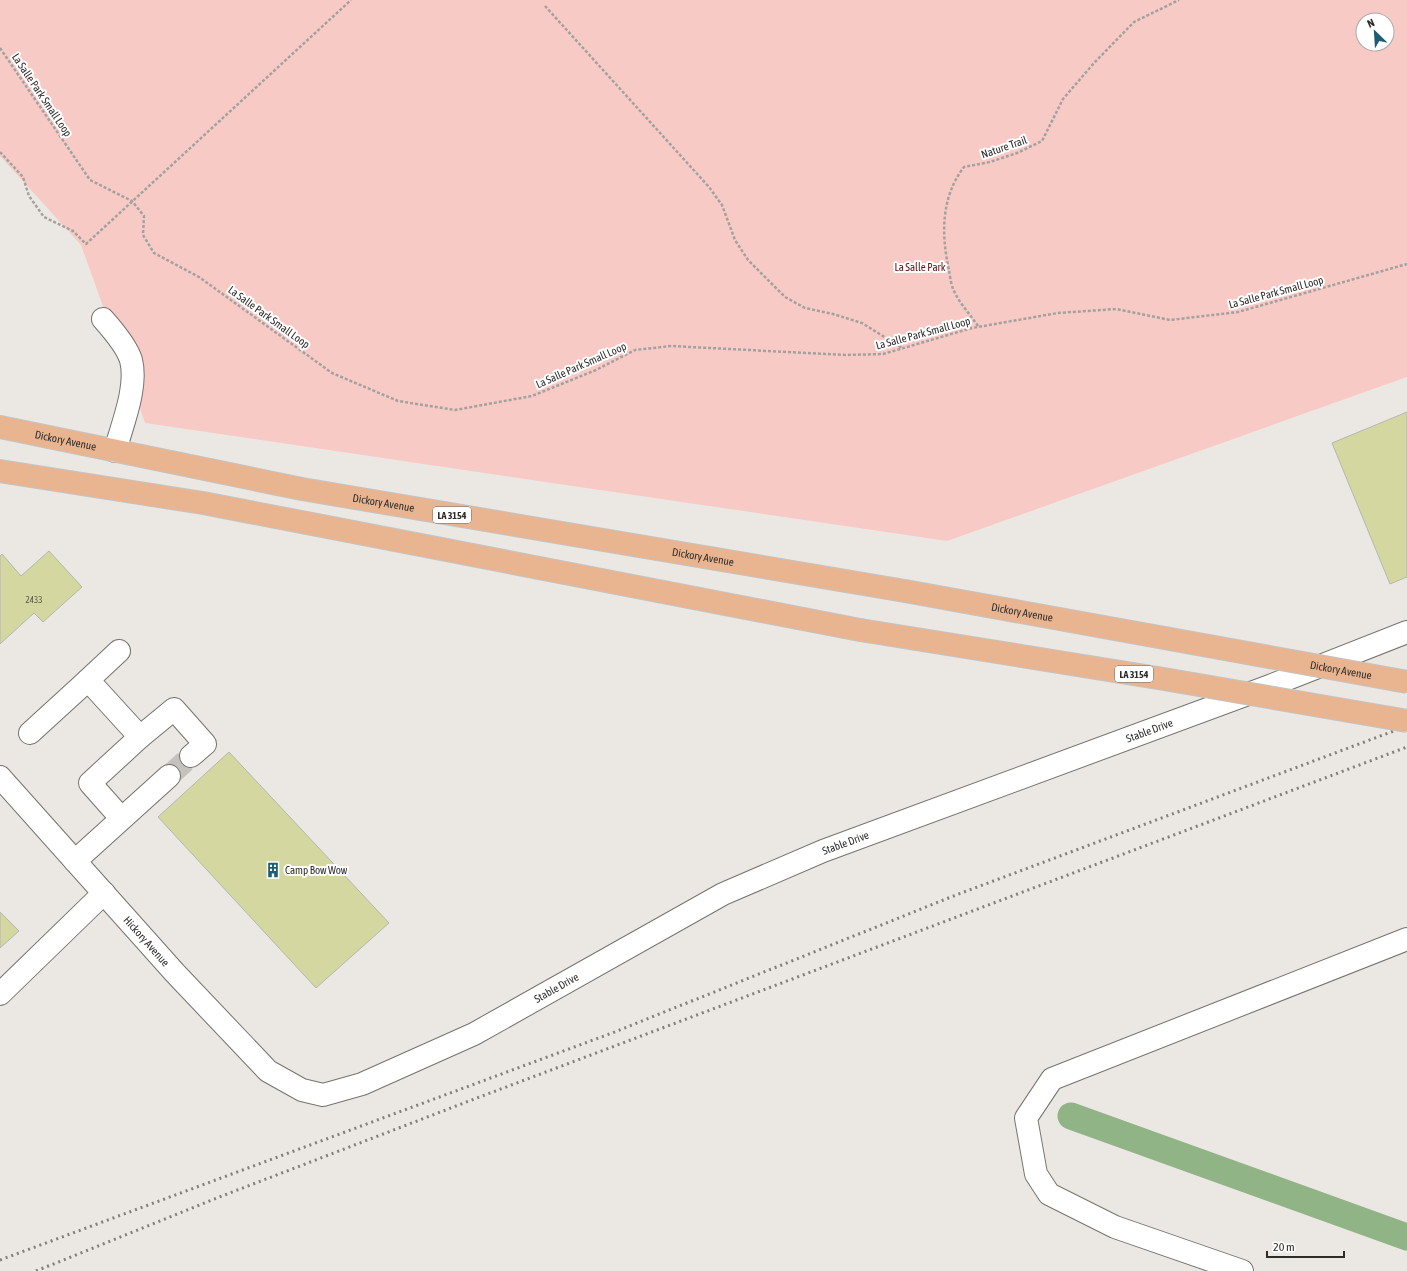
<svg xmlns="http://www.w3.org/2000/svg" width="1407" height="1271" font-family="'Asap Condensed',sans-serif">
  <rect width="100%" height="100%" fill="#ebe8e3"/>
  <!-- green -->
  <path fill="#f8cac6" fill-rule="evenodd" d="M0,0H1407V377L947,541L145,423L81,245L0,156ZM1363,20H1387V44H1363Z"/>
  <g fill="none" stroke-linecap="round" stroke-linejoin="round">
    <!-- canal -->
    <path stroke="#91b487" stroke-width="27" d="M1071,1116L1407,1237"/>
  </g>
  <!-- building -->
  <path fill="#d4d79f" stroke="#b6b6b1" d="M1407,412V577L1390,584L1332,443Z
    M49,551L82,587L43,622L34,613L0,644V556L2,554L21,576Z
    M229,752L389,923L316,988L158,817Z
    M0,912L19,931L0,948Z"/>
  <g fill="none" stroke-linecap="round" stroke-linejoin="round">
    <!-- minor-tunnel -->
    <path stroke="#c5c2be" stroke-width="22" stroke-dasharray="22 11" stroke-linecap="butt" d="M169,776L191,756"/>
    <!-- minor casing -->
    <g stroke="#75736f" stroke-width="24">
      <g id="minor">
        <path d="M103,319C111,328 127,347 131,360C138,387 122,425 115,451"/>
        <path d="M119,651L88,680L140,737L90,783L121,818"/>
        <path d="M30,733L88,680"/>
        <path d="M140,737L174,709L205,744L191,756"/>
        <path id="s1" d="M0,777L175,973L268,1071L302,1090L323,1095L362,1084L474,1034L723,894L823,851L1267,687L1407,632"/>
        <path d="M75,861L169,776"/>
        <path d="M0,994L104,893"/>
        <path d="M1242,1271L1115,1227L1049,1194L1036,1174L1026,1118L1052,1079L1407,939"/>
      </g>
    </g>
    <!-- major casing -->
    <g stroke="#c4c4c3" stroke-width="24">
      <g id="major">
        <path id="s2" d="M0,427L302,489L905,591"/>
        <path d="M0,471L203,503L860,630"/>
      </g>
    </g>
    <!-- path -->
    <path stroke="#a3a19d" stroke-width="2.5" stroke-dasharray="3 2" stroke-linecap="butt" d="M545,6L709,187L722,205L735,240L748,260L785,297L805,308L833,314L862,323L902,348
      M0,48L90,180L132,201L144,216L143,235L154,253L199,277L332,373L398,401L455,410L532,396L596,370L635,350L671,346L846,355L883,354L972,328L1058,313L1116,309L1170,320L1238,312L1407,264
      M0,152L23,177L29,196L44,217L73,231L86,244L351,0
      M978,326C970,314 960,304 954,291C951,285 950,276 949,270C941,234 941,197 964,167L990,162L1017,153L1042,141L1063,99L1094,63L1134,22L1179,0"/>
    <!-- minor -->
    <use href="#minor" stroke="#fff" stroke-width="22"/>
    <!-- major -->
    <use href="#major" stroke="#e9b591" stroke-width="22"/>
    <!-- rail -->
    <path stroke="#817f7b" stroke-width="3" stroke-dasharray="2 4" stroke-linecap="butt" d="M0,1260L612,1033L956,895L1407,726
      M36,1271L222,1196L469,1101L1407,747"/>
    <!-- major-bridge casing -->
    <g stroke="#c4c4c3" stroke-width="24" stroke-linecap="butt">
      <g id="major-bridge">
        <path id="s3" d="M905,591L1407,682"/>
        <path d="M860,630L1164,679L1407,721"/>
      </g>
    </g>
    <!-- major-bridge -->
    <use href="#major-bridge" stroke="#e9b591" stroke-width="22"/>
  </g>
  <!-- icons -->
  <defs>
    <g id="building-bare" transform="scale(1.2)"><path d="M-4-6H4V6H1V3H-1V6H-4ZM-2.5-4.3h1.7v1.8h-1.7ZM.8-4.3h1.7v1.8H.8ZM-2.5-1h1.7V.8h-1.7ZM.8-1h1.7V.8H.8Z" fill="#1e5e74" stroke="#fff" stroke-width="2.5" paint-order="stroke"/></g>
  </defs>
  <g fill-rule="evenodd">
    <use href="#building-bare" x="273" y="870"/>
  </g>
  <g text-anchor="middle" stroke-width="4" stroke-linejoin="round" paint-order="stroke">
    <!-- number labels -->
    <g font-size="9" fill="#575747">
      <text x="34" y="603">2433</text>
    </g>
    <!-- shield labels -->
    <g fill="#fff" stroke="#6c6b6a" stroke-width="1">
      <rect x="433" y="507" width="38" height="16" rx="3"/>
      <rect x="1115" y="666" width="38" height="16" rx="3"/>
    </g>
    <g font-size="10" font-weight="bold" fill="#2d2c2a">
      <text x="452" y="519">LA 3154</text>
      <text x="1134" y="678">LA 3154</text>
    </g>
    <!-- street labels -->
    <g font-size="11" fill="#2d2c2a" stroke="#fff">
      <text transform="translate(42 95) rotate(56)" y="4">La Salle Park Small Loop</text>
      <text transform="translate(1004 147) rotate(-19)" y="4">Nature Trail</text>
      <text transform="translate(1276 292) rotate(-15)" y="4">La Salle Park Small Loop</text>
      <text transform="translate(269 317) rotate(36)" y="4">La Salle Park Small Loop</text>
      <text transform="translate(923 333) rotate(-15)" y="4">La Salle Park Small Loop</text>
      <text transform="translate(581 365) rotate(-24)" y="4">La Salle Park Small Loop</text>
      <text dy="4" stroke="none"><textPath href="#s2" startOffset="67">Dickory Avenue</textPath></text>
      <text dy="4" stroke="none"><textPath href="#s2" startOffset="391">Dickory Avenue</textPath></text>
      <text dy="4" stroke="none"><textPath href="#s2" startOffset="715">Dickory Avenue</textPath></text>
      <text dy="4" stroke="none"><textPath href="#s3" startOffset="119">Dickory Avenue</textPath></text>
      <text dy="4" stroke="none"><textPath href="#s3" startOffset="443">Dickory Avenue</textPath></text>
      <text dy="4" stroke="none"><textPath href="#s1" startOffset="1364">Stable Drive</textPath></text>
      <text dy="4" stroke="none"><textPath href="#s1" startOffset="1040">Stable Drive</textPath></text>
      <text dy="4" stroke="none"><textPath href="#s1" startOffset="220">Hickory Avenue</textPath></text>
      <text dy="4" stroke="none"><textPath href="#s1" startOffset="716">Stable Drive</textPath></text>
    </g>
    <!-- park labels -->
    <g font-size="11" fill="#5b1313" stroke="#fff">
      <text x="920" y="271">La Salle Park</text>
    </g>
    <!-- poi labels -->
    <g font-size="11" fill="#2d2c2a" stroke="#fff" text-anchor="start">
      <text x="285" y="874">Camp Bow Wow</text>
    </g>
  </g>
  <!-- north arrow -->
  <g transform="translate(1375 32) rotate(335)"><circle r="19" fill="#ffffff" stroke="#ababaa"/>
  <path d="M0-3L7 15L0 10L-7 15Z" fill="#1e5e74"/>
  <text y="-6" font-size="11" font-weight="bold" text-anchor="middle" fill="#2d2c2a">N</text>
  </g>
  <!-- scale -->
  <path d="M1267 1251v6h77v-6" fill="none" stroke="#2d2c2a" stroke-width="2"/>
  <text x="1273" y="1251" font-size="12" fill="#2d2c2a" stroke="#ffffff" stroke-width="3" paint-order="stroke">20 m</text>
</svg>
